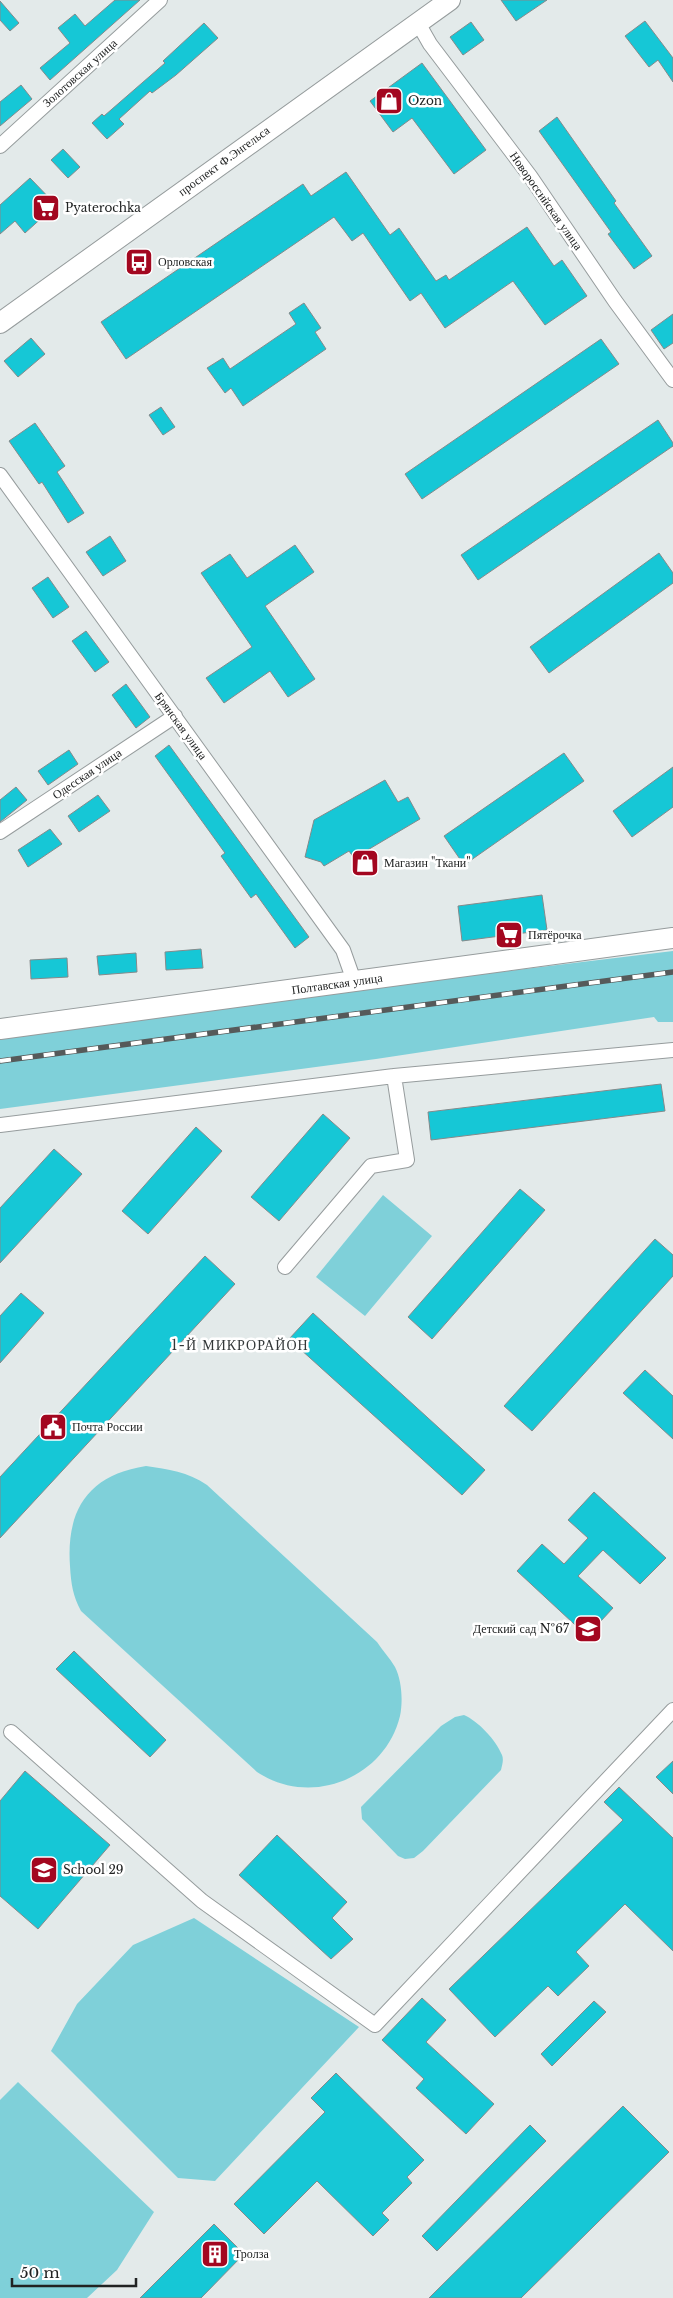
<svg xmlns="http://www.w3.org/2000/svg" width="673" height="2298" font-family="'Libre Baskerville',serif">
  <rect width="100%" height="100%" fill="#e3eaea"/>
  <!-- green -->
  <path fill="#7fd0d9" d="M673,951V1022H658L654,1017L376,1059L0,1109V1037L400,984Z
    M383,1195L432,1236L365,1316L316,1277Z
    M146,1466C168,1469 188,1472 207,1485L377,1642C382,1650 390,1658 395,1667C402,1681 403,1701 400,1716C385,1778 311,1808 257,1772L81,1611C73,1596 71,1584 70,1566C66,1510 88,1475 146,1466Z
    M464,1715C478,1721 496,1740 502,1755C504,1760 502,1765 501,1770L423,1851L414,1858L405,1859L398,1856L362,1819L361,1807L441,1726L455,1717Z
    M194,1918L359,2027L215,2181L178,2178L51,2051L77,2004L133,1945Z
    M18,2082L154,2212L117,2270L87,2298H0V2100Z"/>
  <!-- building -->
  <path fill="#16c7d6" stroke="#848a8b" d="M115,0H140L50,80L40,68L70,43L58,28L75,14L85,26Z
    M501,0H547L516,21Z
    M0,1L19,23L10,31L0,20Z
    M645,21L673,58V82L658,60L649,67L625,36Z
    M471,22L484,40L463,55L450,37Z
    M204,23L218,38L176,75L152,93L150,91L119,119L124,124L107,139L92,123L102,114L104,116L165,63L163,61Z
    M422,63L486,150L454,174L412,118L393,132L370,101Z
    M21,85L32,99L0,126V102Z
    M557,117L616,201L614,203L652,256L634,269L608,234L611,232L539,131Z
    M63,149L80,167L68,178L51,160Z
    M346,172L390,235L399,228L436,281L446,275L449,280L527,227L554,266L562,260L587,296L545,325L513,281L445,328L421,293L410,301L363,233L352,241L334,217L126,359L101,322L303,184L311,196Z
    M30,178L56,205L25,233L15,221L0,234V205Z
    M304,303L321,328L315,332L326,349L243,406L231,388L225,393L207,368L223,358L230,369L296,324L289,313Z
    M673,314V343L664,349L651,330Z
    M31,338L45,354L18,377L4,361Z
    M601,339L619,364L422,499L405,474Z
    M161,407L175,427L163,435L149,415Z
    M658,420L673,443V446L478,580L461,555Z
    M35,423L65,466L57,472L84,513L68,523L42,482L39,484L9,441Z
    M110,536L126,561L103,576L86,552Z
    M295,545L314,572L265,606L315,679L288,697L270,671L224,703L206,678L252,647L201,573L230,554L247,578Z
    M659,553L673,573V583L549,673L530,647Z
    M48,577L69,607L53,618L32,588Z
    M86,631L109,662L95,672L72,641Z
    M126,684L150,717L136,728L112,695Z
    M169,745L309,937L295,948L256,894L251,898L221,856L225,853L155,756Z
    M69,750L78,764L48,785L38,771Z
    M564,753L584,781L464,865L444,836Z
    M673,767V807L632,837L613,811Z
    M385,780L398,802L408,797L420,819L354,858L349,851L324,866L321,862L305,857L314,820Z
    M16,787L27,800L0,822V800Z
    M98,795L110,811L79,832L68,816Z
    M50,829L62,844L28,867L18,850Z
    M542,895L547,930L462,941L458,906Z
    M201,949L203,968L166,970L165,952Z
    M136,953L137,972L99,975L97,956Z
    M67,958L68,977L31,979L30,960Z
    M661,1084L665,1111L431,1140L428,1112Z
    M323,1114L350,1138L279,1221L251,1197Z
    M196,1127L222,1151L148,1234L122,1211Z
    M54,1149L82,1174L0,1263V1208Z
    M520,1189L545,1210L432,1339L408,1317Z
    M655,1239L673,1255V1276L532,1431L504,1406Z
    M205,1256L235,1284L0,1538V1477Z
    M21,1293L44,1313L0,1363V1316Z
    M313,1313L485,1470L462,1495L289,1339Z
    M645,1370L673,1396V1439L623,1393Z
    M594,1492L666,1558L640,1584L603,1550L578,1576L613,1608L587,1636L517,1571L542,1544L564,1564L588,1538L568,1520Z
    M74,1651L166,1740L150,1757L56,1669Z
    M673,1761V1794L656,1777Z
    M25,1771L110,1845L38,1929L0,1896V1801Z
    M619,1787L673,1838V1951L625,1904L576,1952L589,1966L558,1996L548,1986L495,2037L449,1989L623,1820L604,1802Z
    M277,1835L347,1902L332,1918L353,1939L331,1959L239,1875Z
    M422,1998L446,2020L426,2042L494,2104L466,2134L416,2088L424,2079L382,2040Z
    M594,2001L606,2012L552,2066L541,2054Z
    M336,2073L424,2160L407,2177L412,2183L382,2213L389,2220L373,2236L317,2181L264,2234L234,2204L325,2112L311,2098Z
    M623,2106L669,2152L521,2298H429Z
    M530,2125L546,2141L437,2251L422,2236Z
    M214,2224L244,2254L201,2298H140Z"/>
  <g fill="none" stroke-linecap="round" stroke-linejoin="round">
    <!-- street casing -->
    <g stroke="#969c9d" stroke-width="16">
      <path id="street" d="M418,23L430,44L530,176L615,301L673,380
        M0,146L160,0
        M0,475L343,950L354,981
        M0,832L175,716
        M0,1125L394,1076L673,1050
        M285,1267L371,1166L407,1160L394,1076
        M11,1732L202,1901L375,2025L673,1710"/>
    </g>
    <!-- secondary casing -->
    <g stroke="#969c9d" stroke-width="22">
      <path id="secondary" d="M0,323L450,0
        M0,1029L673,938"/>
    </g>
    <!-- street -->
    <use href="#street" stroke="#fff" stroke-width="14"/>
    <!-- secondary -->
    <use href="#secondary" stroke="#fff" stroke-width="20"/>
    <!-- rail casing -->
    <g stroke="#565a5a" stroke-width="5.5">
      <path id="rail" d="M0,1061L673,972"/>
    </g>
    <!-- rail -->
    <use href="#rail" stroke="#fff" stroke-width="4" stroke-dasharray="11" stroke-linecap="butt"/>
  </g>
  <!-- icons -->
  <defs>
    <g id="shop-square" transform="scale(1.4375)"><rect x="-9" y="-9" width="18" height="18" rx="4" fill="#a30720" stroke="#fff"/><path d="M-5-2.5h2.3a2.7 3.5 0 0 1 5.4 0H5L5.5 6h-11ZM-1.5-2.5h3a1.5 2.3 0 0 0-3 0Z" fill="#fff"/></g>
    <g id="supermarket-square" transform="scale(1.4375)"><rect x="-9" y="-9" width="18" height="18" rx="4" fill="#a30720" stroke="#fff"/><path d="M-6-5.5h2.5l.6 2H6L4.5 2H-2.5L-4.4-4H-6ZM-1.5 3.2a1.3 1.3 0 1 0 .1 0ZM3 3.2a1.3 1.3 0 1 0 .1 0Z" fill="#fff"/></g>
    <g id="bus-square" transform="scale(1.4375)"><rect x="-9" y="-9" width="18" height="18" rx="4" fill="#a30720" stroke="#fff"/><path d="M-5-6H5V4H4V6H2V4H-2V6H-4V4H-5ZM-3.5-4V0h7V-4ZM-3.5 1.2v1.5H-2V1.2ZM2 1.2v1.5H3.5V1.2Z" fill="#fff"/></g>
    <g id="civic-square" transform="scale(1.4375)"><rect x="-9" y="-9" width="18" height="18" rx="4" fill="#a30720" stroke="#fff"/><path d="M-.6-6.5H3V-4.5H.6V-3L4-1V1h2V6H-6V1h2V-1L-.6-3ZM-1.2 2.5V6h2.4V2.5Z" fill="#fff"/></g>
    <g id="school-square" transform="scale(1.4375)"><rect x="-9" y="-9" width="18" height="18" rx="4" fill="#a30720" stroke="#fff"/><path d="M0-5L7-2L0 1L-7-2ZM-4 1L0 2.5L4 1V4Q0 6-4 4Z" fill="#fff"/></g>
    <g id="university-square" transform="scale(1.4375)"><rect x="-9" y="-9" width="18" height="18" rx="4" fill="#a30720" stroke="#fff"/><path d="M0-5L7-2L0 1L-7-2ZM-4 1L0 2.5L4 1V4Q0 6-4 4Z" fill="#fff"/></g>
    <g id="building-square" transform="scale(1.4375)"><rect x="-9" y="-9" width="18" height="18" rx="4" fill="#a30720" stroke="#fff"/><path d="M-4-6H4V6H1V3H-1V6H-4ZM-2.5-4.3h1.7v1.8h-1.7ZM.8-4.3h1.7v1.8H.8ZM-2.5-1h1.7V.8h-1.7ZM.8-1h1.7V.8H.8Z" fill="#fff"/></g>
  </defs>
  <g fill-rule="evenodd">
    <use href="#shop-square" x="389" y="101"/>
    <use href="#supermarket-square" x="46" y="208"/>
    <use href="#bus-square" x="139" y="262"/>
    <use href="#shop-square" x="365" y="863"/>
    <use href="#supermarket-square" x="509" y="935"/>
    <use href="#civic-square" x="53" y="1427"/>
    <use href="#school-square" x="588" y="1629"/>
    <use href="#university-square" x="44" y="1870"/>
    <use href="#building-square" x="215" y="2254"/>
  </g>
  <g text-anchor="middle" stroke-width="5" stroke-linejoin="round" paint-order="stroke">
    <!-- street labels -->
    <g font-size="12" fill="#212323" stroke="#fff">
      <text transform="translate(80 73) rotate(-42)" y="4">Золотовская улица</text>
      <text transform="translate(224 161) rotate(-36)" y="4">проспект Ф.Энгельса</text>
      <text transform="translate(546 201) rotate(55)" y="4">Новороссийская улица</text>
      <text transform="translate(181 726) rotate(54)" y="4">Брянская улица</text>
      <text transform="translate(87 774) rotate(-34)" y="4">Одесская улица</text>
      <text transform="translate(337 984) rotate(-8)" y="4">Полтавская улица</text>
    </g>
    <!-- poi labels -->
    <g font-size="12" fill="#212323" stroke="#fff" text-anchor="start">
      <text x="408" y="105">Ozon</text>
      <text x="65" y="212">Pyaterochka</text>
      <text x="158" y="266">Орловская</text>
      <text x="384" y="867">Магазин "Ткани"</text>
      <text x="528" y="939">Пятёрочка</text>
      <text x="72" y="1431">Почта России</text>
      <text x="569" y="1633" text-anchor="end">Детский сад №67</text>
      <text x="63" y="1874">School 29</text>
      <text x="234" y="2258">Тролза</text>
    </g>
    <!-- neighbourhood labels -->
    <g font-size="14" letter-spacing="1" fill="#323738" stroke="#fff">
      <text x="240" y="1350">1-Й МИКРОРАЙОН</text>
    </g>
  </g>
  <!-- scale -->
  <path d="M12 2278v8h124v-8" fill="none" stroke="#212323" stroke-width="2.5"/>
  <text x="20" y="2278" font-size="15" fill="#212323" stroke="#ffffff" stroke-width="4" paint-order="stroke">50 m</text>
</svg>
